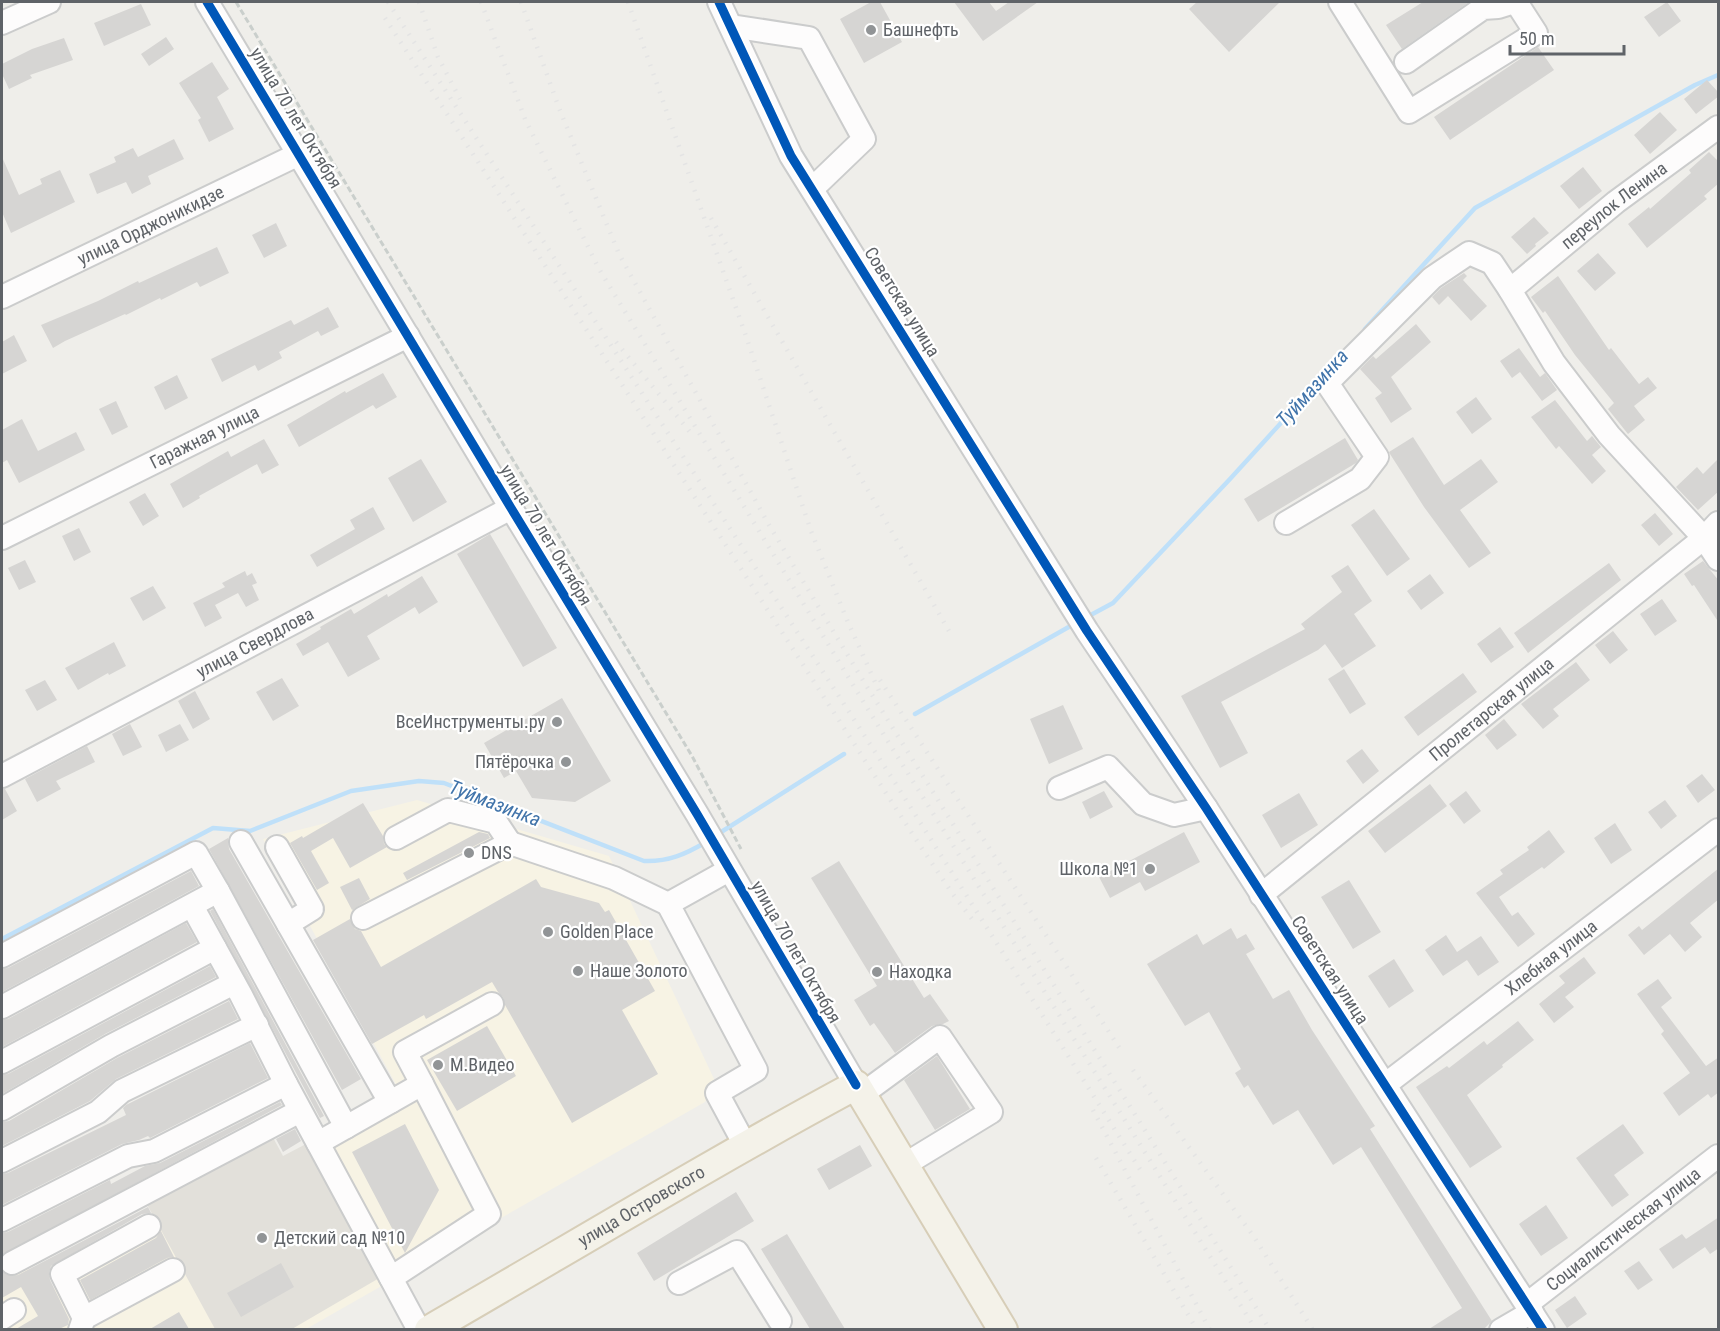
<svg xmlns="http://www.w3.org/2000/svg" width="1720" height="1331" font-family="'Roboto Condensed',sans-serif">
  <rect width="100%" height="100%" fill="#efeeea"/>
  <!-- commercial -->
  <path fill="#f7f3e4" d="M417,800L609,856L715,1081L705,1102L306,1329H2V1240L48,1292L400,1092L263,839Z"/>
  <!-- education -->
  <path fill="#e2e0da" d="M270,1132L283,1156L306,1144L381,1277L292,1329H215L144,1199Z"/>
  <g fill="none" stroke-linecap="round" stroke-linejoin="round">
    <!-- stream -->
    <path stroke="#bfe0f9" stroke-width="4.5" d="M1365,329L1475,208L1695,85L1718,75
      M1087,617L1113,603L1230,479L1320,380
      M915,714L1074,624
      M718,834L844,754
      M2,939L213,828L250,831L351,791L419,781L444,783L644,861C668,862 686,854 706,842"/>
  </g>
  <!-- building -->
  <path fill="#d6d5d3" d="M871,2H880L902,42L864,63L840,19Z
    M954,2H989L996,11L1009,2H1038L983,41Z
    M1197,2H1280L1229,52L1189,9Z
    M1423,2H1469L1402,49L1386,25Z
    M1667,2L1681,21L1659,37L1644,17Z
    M141,4L151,25L104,46L94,23Z
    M166,37L174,49L149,66L141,54Z
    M64,38L73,60L30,75L32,78L9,89L2,74V64L32,49Z
    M1538,47L1554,70L1450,140L1434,117Z
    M212,62L229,89L217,97L234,129L209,142L198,120L201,118L179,83Z
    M1707,80L1719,93V96L1696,114L1684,99Z
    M1660,112L1677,130L1650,154L1634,135Z
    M174,139L184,159L148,176L151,184L132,194L126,182L97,194L89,174L116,162L114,157L133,148L138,157Z
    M1709,152L1719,162V183L1704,196L1707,199L1647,248L1628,224L1649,207L1650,209L1691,173L1689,170Z
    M2,157L19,195L42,184L40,179L60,170L75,202L11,233L2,212Z
    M1583,167L1602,191L1579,209L1560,186Z
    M1534,217L1549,233L1535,244L1536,246L1527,254L1511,237Z
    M276,223L287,246L264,258L252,235Z
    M217,247L229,273L200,287L197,282L161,300L160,298L126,315L125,314L65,341L53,348L41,325L98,301L138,281L139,283Z
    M1598,253L1616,273L1595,291L1577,271Z
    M1464,273L1467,276L1463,280L1487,306L1471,321L1448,296L1439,305L1432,297L1441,288Z
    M1558,276L1609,350L1611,348L1639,384L1648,377L1657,388L1634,406L1645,420L1628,434L1608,409L1614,403L1575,355L1545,311L1543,313L1531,297Z
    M328,307L339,327L321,336L318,331L279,352L282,358L258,371L255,365L222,382L211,359L291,320L294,325Z
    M1416,324L1431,342L1391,377L1412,409L1391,423L1375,398L1382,393L1360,369L1373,356L1376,359Z
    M14,335L27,361L2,374V342Z
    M1519,348L1540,377L1545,373L1557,390L1542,401L1520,372L1512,378L1500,361Z
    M383,373L397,397L376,409L373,405L299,447L287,425L345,391L346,393Z
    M177,375L188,398L165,410L154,387Z
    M1476,397L1492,419L1472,434L1456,412Z
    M1555,400L1587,441L1592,436L1601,447L1592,455L1606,471L1592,484L1559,446L1556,449L1531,417Z
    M116,401L128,427L112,435L99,409Z
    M22,419L38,451L76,432L85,450L19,483L7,460L2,463V430Z
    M1413,437L1444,485L1481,459L1498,482L1460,510L1491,553L1469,568L1424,507L1390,454L1389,452Z
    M1345,438L1358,460L1356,463L1258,522L1244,499Z
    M264,439L279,465L262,474L257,464L199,496L200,498L183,508L170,484L228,451L231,457Z
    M1719,458V491L1698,510L1676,487L1697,467L1703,474Z
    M421,459L447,502L413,522L388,478Z
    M145,493L159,516L143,526L129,502Z
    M373,507L385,529L317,567L310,555L355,529L350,520Z
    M1374,509L1410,559L1387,576L1351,525Z
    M1655,513L1673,534L1659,546L1641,525Z
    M79,528L91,552L74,561L62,536Z
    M490,534L557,648L523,667L457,554Z
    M25,560L36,582L19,590L8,568Z
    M1703,561L1719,581V623L1694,585L1692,586L1684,574Z
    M1609,563L1621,580L1528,653L1514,633Z
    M1348,565L1372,601L1354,614L1376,646L1342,668L1325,644L1318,650L1221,702L1248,753L1220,768L1181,696L1305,629L1301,624L1342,592L1331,576Z
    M245,571L247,576L252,573L257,583L252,585L259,600L246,607L238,593L215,605L222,618L205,627L193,603L225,587L222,583Z
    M1430,574L1444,593L1421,610L1407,591Z
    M422,576L438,602L419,614L415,607L367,636L380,659L348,677L328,642L303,656L296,644L321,629L320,627L351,609L354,614L387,594L388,597Z
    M153,586L166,608L143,621L130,598Z
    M1662,599L1677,621L1655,636L1640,614Z
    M1500,627L1514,647L1491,663L1477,644Z
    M1613,631L1628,650L1610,664L1595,645Z
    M114,642L126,666L109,675L108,673L78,690L65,668Z
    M1576,662L1590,680L1553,709L1559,716L1543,729L1521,704Z
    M1344,669L1366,704L1350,714L1328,679Z
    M1463,673L1477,692L1418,736L1404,717Z
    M282,678L299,706L273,721L256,692Z
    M45,680L57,700L37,711L25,690Z
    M195,691L210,719L193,729L178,701Z
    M562,698L611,781L575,802L532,798L516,771L504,778L484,743Z
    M1063,705L1083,749L1049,764L1030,719Z
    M1504,719L1517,735L1497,750L1485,735Z
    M130,724L142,747L123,756L112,734Z
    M180,724L189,740L166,752L158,735Z
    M87,746L95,762L56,781L61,789L37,802L25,779Z
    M1362,749L1379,771L1363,784L1346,761Z
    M1702,774L1715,790L1698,803L1686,786Z
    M1430,784L1447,806L1385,853L1368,831Z
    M2,789H5L17,811L2,820Z
    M1104,791L1113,807L1090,819L1082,802Z
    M1466,791L1481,811L1464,824L1449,804Z
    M1299,793L1318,825L1281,848L1262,815Z
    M1665,800L1677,816L1661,829L1648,812Z
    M363,803L383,836L384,844L387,847L350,868L333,838L311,851L329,883L317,890L290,843L302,836L303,838Z
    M1615,823L1632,850L1611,864L1594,838Z
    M1549,830L1565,852L1544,869L1542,867L1499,897L1512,916L1518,912L1535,934L1518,947L1476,893L1503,874L1500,870L1529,850L1527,847Z
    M479,832L488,834L490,838L407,880L403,873Z
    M1184,832L1200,862L1145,891L1140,882L1110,898L1099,877Z
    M228,838L229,849L361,1079L342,1090L209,849Z
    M839,861L924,998L930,994L949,1021L943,1024L932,1026L895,1053L874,1023L870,1026L854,1000L877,986L811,878Z
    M1719,868V899L1690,923L1702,937L1685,952L1670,934L1644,955L1628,935L1639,926L1642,930Z
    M191,871L199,886L2,992V969L8,968Z
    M359,878L370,899L352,910L340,887Z
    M536,879L541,887L599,903L605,912L609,910L655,991L622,1010L658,1074L572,1123L505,1005L503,997L498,992L492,982L426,1019L424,1015L372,1044L313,940L350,919L355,929L361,931L381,967Z
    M1349,880L1381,932L1353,949L1321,897Z
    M213,909L324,1116L320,1118L210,911Z
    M186,923L197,942L2,1047V1020L8,1019Z
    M1231,928L1237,939L1246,934L1255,949L1246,954L1273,999L1289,990L1312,1030L1375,1126L1370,1129L1492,1321L1484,1329H1429L1462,1308L1361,1147L1333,1165L1298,1110L1273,1125L1248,1085L1244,1088L1235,1073L1241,1069L1209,1012L1185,1026L1147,964L1197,934L1203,945Z
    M1446,935L1457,952L1481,936L1499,962L1478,976L1467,960L1443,976L1425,950Z
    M1584,957L1596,973L1565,997L1574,1007L1554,1023L1539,1004L1565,983L1559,976Z
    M1394,959L1414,991L1389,1008L1368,976Z
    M210,966L216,977L105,1034L2,1094V1075L8,1074Z
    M1658,979L1672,998L1661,1007L1706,1066L1719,1057V1092L1711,1098L1708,1094L1679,1116L1663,1093L1690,1073L1661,1034L1664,1031L1637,994Z
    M229,1001L238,1019L116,1079L90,1101L2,1146V1122L9,1121L117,1058Z
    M1518,1021L1534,1040L1502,1065L1503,1067L1467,1095L1502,1147L1470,1168L1416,1087L1447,1066L1449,1068L1484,1041L1487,1045Z
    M487,1026L516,1076L457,1111L427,1060Z
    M250,1043L268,1078L150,1138L148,1136L139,1140L122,1144L2,1205V1174L8,1173L126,1115L123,1108L126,1105Z
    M937,1056L970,1109L935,1130L904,1080Z
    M280,1102L282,1105L2,1255V1233L8,1232L110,1180L111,1184L145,1166L160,1163Z
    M405,1124L439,1190L405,1253L352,1152Z
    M1623,1124L1644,1153L1614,1175L1629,1195L1612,1207L1576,1158Z
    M295,1129L301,1141L283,1152L276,1139Z
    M860,1145L872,1166L829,1190L817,1169Z
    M736,1192L754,1221L654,1281L637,1253Z
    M1546,1205L1568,1238L1541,1256L1519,1224Z
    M148,1207L151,1213L142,1214L51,1266L49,1273L50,1280L69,1319L68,1325L59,1329H16L38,1316L21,1287L2,1298V1271L11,1276L18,1275Z
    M1719,1217V1248L1710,1254L1705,1247L1673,1269L1659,1249L1682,1234L1686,1239Z
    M161,1231L174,1257L167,1258L90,1300L80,1280L156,1238Z
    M787,1234L845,1329H810L761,1249Z
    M1639,1261L1653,1280L1638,1290L1624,1271Z
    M281,1263L294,1287L241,1317L227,1293Z
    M1575,1296L1587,1314L1567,1328L1555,1310Z
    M179,1312L189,1329H150Z"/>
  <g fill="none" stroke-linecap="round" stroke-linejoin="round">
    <!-- minor casing -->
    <g stroke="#cbcccc" stroke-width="26">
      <g id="minor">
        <path d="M207,2L511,508L697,814L856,1085"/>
        <path d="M719,2L791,156L1087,631L1206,808L1543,1330"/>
        <path d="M1340,2L1409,112L1536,33L1516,2"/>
        <path d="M2,23L49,2"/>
        <path d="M731,26L809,38L864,139L812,189"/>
        <path d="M1406,62L1483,8L1498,7L1514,2"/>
        <path id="s1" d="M1510,290L1616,202L1718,127"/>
        <path id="s2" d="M2,297L299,154"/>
        <path d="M1286,523L1360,479L1377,457L1327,383L1432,278L1469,253L1492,263L1510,290L1554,363L1609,435L1704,538L1718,559"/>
        <path id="s3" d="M2,538L408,336"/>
        <path id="s4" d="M2,776L511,508"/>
        <path d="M1059,788L1108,767L1143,804L1174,815L1206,808"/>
        <path d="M396,838L448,810L496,822L510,843"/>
        <path d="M241,842L390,1102"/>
        <path d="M277,847L312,909L288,924"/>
        <path d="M729,870L668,904L756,1070L717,1093L745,1145"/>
        <path d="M218,891L346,1127"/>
        <path id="s5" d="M1261,895L1704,538L1718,523"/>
        <path d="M192,906L241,995L286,1084L419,1330"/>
        <path d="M363,918L510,843L614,878L668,904"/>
        <path d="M2,956L196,853L218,891L2,1007"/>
        <path d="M2,1062L215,948"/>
        <path d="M422,1084L405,1052L492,1004"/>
        <path id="s6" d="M1386,1084L1718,830"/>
        <path d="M861,1095L940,1037L991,1112L904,1165"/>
        <path d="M2,1109L111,1046L234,983"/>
        <path d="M318,1143L422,1084L489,1214L391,1278"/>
        <path d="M2,1161L98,1112L122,1091L257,1025"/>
        <path d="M2,1220L128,1156L154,1151L286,1084"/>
        <path d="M12,1263L300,1111"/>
        <path d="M679,1283L737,1252L780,1321"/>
        <path id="s7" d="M1527,1304L1718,1156"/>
        <path d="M2,1318L14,1310"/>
        <path d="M84,1318L62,1274L149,1226"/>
        <path d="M80,1330L84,1318L173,1270"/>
        <path d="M1501,1330L1532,1312"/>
      </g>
    </g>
    <!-- major casing -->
    <g stroke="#d7ceb8" stroke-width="32">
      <g id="major">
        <path id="s8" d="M429,1330C571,1248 711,1163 856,1085L1003,1330"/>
      </g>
    </g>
    <!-- path -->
    <path stroke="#cacfcc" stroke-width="3" stroke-dasharray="6 3" stroke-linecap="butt" d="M236,2L692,756L741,849"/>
    <!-- minor -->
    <use href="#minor" stroke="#fdfcfc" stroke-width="22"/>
    <!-- major -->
    <use href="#major" stroke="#f4f2e9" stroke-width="28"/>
    <!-- rail -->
    <path stroke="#e4e4e4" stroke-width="4.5" stroke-dasharray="1.5 8" stroke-linecap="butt" d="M388,2L892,778L1143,1174
      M419,2L438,57L460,99
      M481,2L525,119L599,269L869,711L1256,1330
      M521,2L559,108L619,254L769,525L864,682L1270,1330
      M628,2L747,339L811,531L847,620L880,693
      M385,18L915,838L952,893L975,923
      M711,218L949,631
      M616,342L690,432
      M880,680L1122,1052
      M1133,1070L1254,1237L1313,1330
      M1093,1110L1210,1330
      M1096,1158L1197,1330"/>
    <!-- cycleway casing -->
    <g stroke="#fff" stroke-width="13">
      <path id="cycleway" d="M207,2L511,508L697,814L856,1085
        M719,2L791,156L1087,631L1206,808L1543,1330"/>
    </g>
    <!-- cycleway -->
    <use href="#cycleway" stroke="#0057b8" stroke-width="9"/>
  </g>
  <!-- markers -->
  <g fill="#919496" stroke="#fff" stroke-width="2">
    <circle cx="871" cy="30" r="6"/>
    <circle cx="557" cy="722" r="6"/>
    <circle cx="566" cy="762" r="6"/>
    <circle cx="469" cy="853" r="6"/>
    <circle cx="1150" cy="869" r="6"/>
    <circle cx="548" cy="932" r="6"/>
    <circle cx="578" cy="971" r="6"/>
    <circle cx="877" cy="972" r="6"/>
    <circle cx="438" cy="1065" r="6"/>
    <circle cx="262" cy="1238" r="6"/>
  </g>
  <g text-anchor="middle" stroke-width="4.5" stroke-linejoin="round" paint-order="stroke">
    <!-- poi labels -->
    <g font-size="18" fill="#5f6368" stroke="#fff" text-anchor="start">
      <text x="883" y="36">Башнефть</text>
      <text x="545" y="728" text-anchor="end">ВсеИнструменты.ру</text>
      <text x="554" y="768" text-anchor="end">Пятёрочка</text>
      <text x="481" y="859">DNS</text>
      <text x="1138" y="875" text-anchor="end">Школа №1</text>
      <text x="560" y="938">Golden Place</text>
      <text x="590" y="977">Наше Золото</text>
      <text x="889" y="978">Находка</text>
      <text x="450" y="1071">М.Видео</text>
      <text x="274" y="1244">Детский сад №10</text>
    </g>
    <!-- street labels -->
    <g font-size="18" fill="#5f6368" stroke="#fff">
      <text transform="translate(296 118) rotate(59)" y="6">улица 70 лет Октября</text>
      <text dy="6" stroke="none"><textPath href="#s1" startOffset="134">переулок Ленина</textPath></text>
      <text dy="6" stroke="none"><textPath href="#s2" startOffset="165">улица Орджоникидзе</textPath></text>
      <text transform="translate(902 302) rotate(58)" y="6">Советская улица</text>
      <text dy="6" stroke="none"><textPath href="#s3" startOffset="226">Гаражная улица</textPath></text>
      <text transform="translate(546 535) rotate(59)" y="6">улица 70 лет Октября</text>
      <text dy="6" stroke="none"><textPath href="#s4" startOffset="286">улица Свердлова</textPath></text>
      <text dy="6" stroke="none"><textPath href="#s5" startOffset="296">Пролетарская улица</textPath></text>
      <text transform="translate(796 952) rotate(60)" y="6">улица 70 лет Октября</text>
      <text dy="6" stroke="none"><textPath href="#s6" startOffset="208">Хлебная улица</textPath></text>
      <text transform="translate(1330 970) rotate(57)" y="6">Советская улица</text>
      <text dy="6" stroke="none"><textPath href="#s8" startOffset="246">улица Островского</textPath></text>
      <text dy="6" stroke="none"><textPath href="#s7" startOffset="122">Социалистическая улица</textPath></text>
    </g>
    <!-- water labels -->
    <g font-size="20" font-style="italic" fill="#4174aa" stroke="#fff">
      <text transform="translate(1312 388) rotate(-48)" y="7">Туймазинка</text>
      <text transform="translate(495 803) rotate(21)" y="7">Туймазинка</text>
    </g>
  </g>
  <!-- border -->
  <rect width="1720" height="1331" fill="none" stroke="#5f6368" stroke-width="6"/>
  <!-- scale -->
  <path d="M1510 45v9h114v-9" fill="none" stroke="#5f6368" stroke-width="3"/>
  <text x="1519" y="45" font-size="18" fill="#5f6368" stroke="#ffffff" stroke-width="4.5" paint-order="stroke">50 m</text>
</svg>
